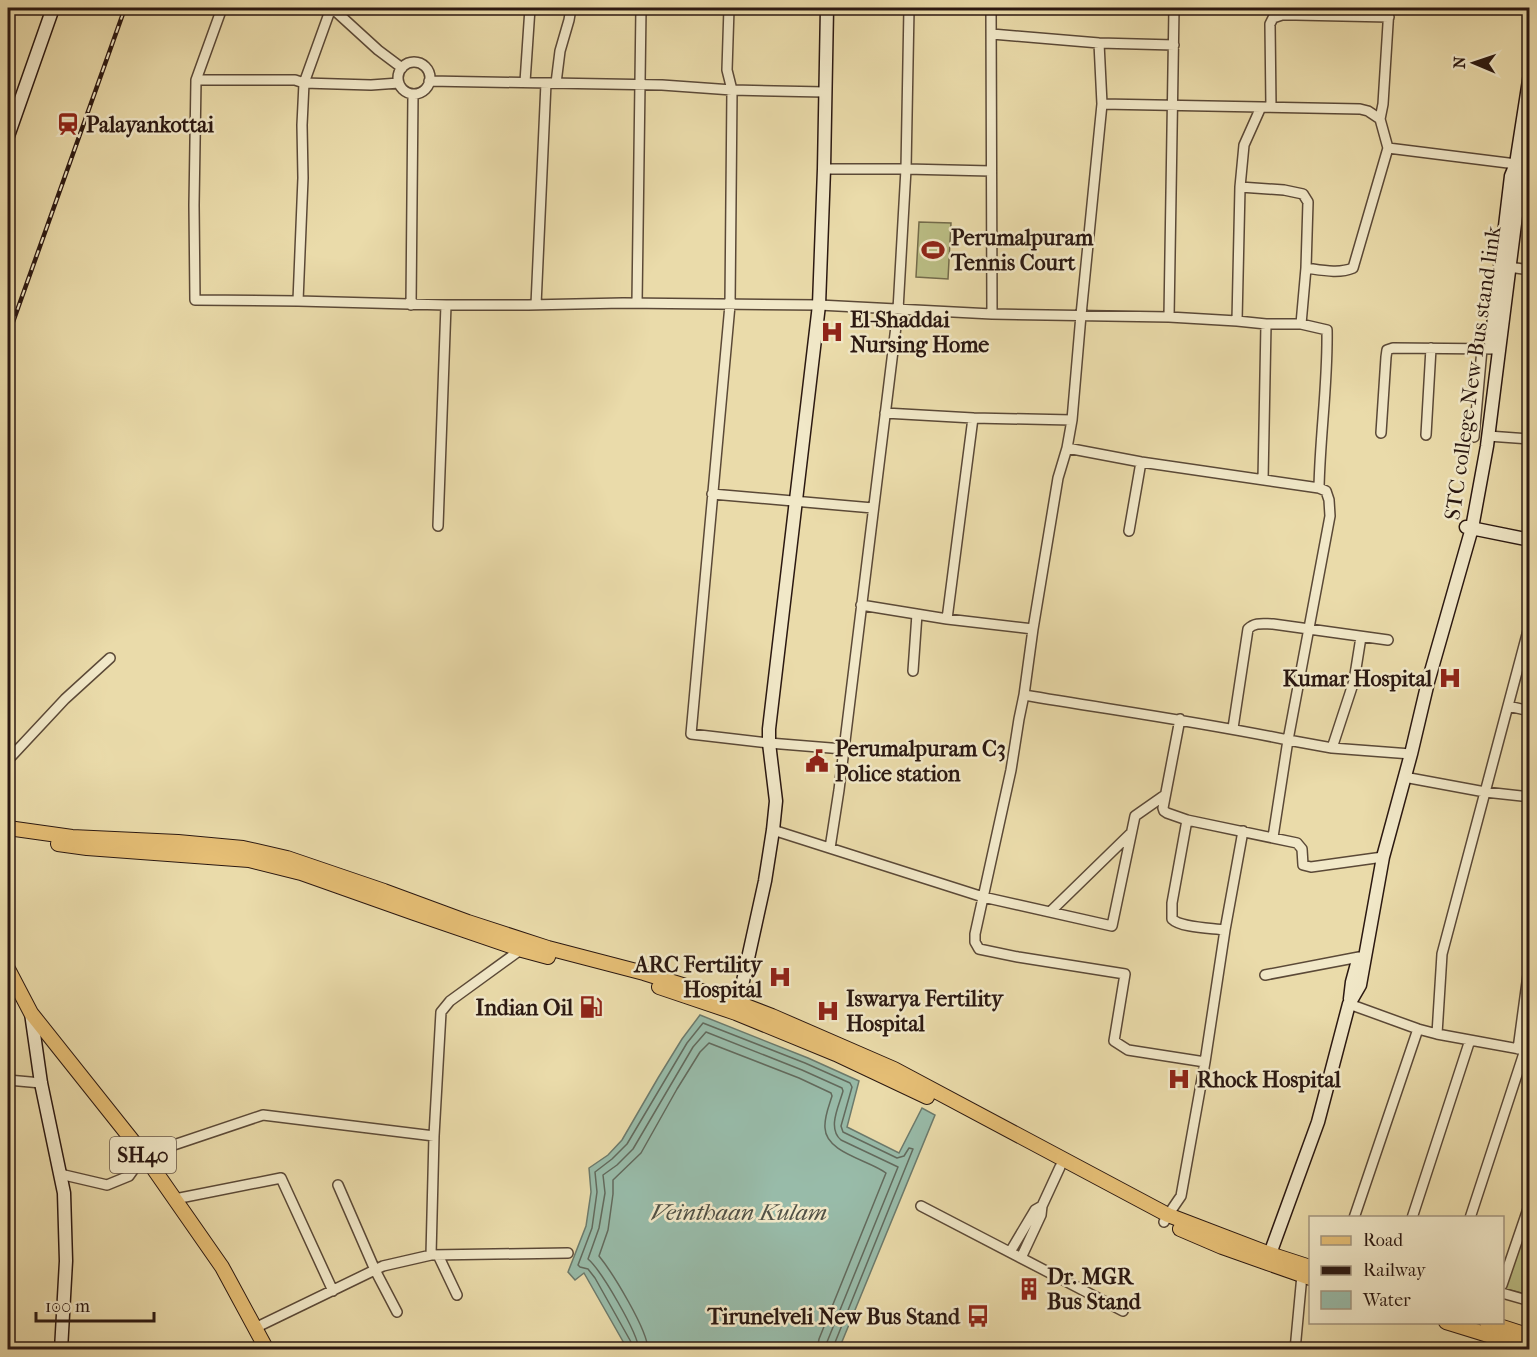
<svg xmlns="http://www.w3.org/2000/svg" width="1537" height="1357" font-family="'IM FELL French Canon',serif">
  <rect width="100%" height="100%" fill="#eadbaa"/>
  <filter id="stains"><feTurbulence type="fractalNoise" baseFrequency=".00333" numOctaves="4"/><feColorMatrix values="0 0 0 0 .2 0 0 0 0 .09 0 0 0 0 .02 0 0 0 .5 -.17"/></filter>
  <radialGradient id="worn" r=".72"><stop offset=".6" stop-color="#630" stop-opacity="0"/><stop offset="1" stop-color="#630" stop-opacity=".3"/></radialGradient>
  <!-- green -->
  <path fill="#bbbe85" stroke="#736b4b" stroke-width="1.5" d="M919,222L951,223L948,279L916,277Z
    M1529,1218V1295L1505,1289Z"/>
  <!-- water -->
  <path fill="#98bba9" stroke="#6c7a6c" stroke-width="1.5" d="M700,1015L808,1058L859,1081L847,1127L899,1153L922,1108L935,1115L839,1349H626L625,1345L584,1273L575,1280L568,1272L586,1226L591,1192L589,1168L608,1155L622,1140L658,1078L682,1039Z"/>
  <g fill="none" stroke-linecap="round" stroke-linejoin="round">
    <!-- shore -->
    <path stroke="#626a5d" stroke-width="1.5" d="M632,1350L631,1342L595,1278L588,1269L580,1267L578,1265L592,1228L597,1192L595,1172L612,1159L627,1144L687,1043L703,1023L805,1063L850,1083L852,1087L841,1126L843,1132L897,1158L904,1156L909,1148L913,1149L834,1345V1350
      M639,1350C638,1333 601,1270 588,1259L599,1228L605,1193L603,1175L617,1165L633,1149L693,1047L706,1032L802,1070L842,1088L843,1091C839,1106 827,1128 841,1140L898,1167L827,1342L826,1350
      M648,1350C648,1330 612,1272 599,1256L608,1230L613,1194V1180L641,1153L677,1089L700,1052L709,1043L799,1078L831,1093L832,1096C829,1106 824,1117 825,1128C826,1153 869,1160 886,1173L819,1339L817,1350"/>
    <!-- street casing -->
    <g stroke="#5b4937" stroke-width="12">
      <path id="street" d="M222,8L196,80L194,205L195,300L298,301L446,305H528L623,303L819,305L992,314L1169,317L1174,8
        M332,8L378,50L402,68
        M729,8L727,70L732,90L730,305L691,734L769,743L843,749
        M991,8L992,314
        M1296,15L1389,17
        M992,34L1099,43L1174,45
        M1099,43L1102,104
        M398 78a16 16 0 1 1 32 0a16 16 0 1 1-32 0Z
        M196,80H295L304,83L371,85L399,83
        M429,81L662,85L732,90L825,92
        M525,82L530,8
        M556,83L560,51L569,20L571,8
        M1261,107L1360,109L1368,111L1380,119L1388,148L1516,164
        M1271,107L1270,24L1273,18L1282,15H1296V8
        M1380,119L1383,104L1389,8
        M824,169H906L991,171
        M1240,187L1284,190L1303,194L1308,202L1306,268C1321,270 1339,274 1353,268L1388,148
        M1509,267L1530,270
        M298,301L303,178L302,125L304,83L331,8
        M637,303L641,8
        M411,305L413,94
        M536,305L546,83
        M1237,321L1266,324H1301L1327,330C1328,383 1320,435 1319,488
        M1301,324L1306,268
        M885,413L973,418L1072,420
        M1381,433L1386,357L1387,350L1393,348L1498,349
        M1426,435L1431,348
        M1488,436L1530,439
        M1474,437L1482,349
        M1067,448L1141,462L1319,488L1326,491L1329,500L1330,516L1288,740C1201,722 1113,710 1024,695L1033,629L1058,478L1067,448L1072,420L1081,315L1102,104L1261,107L1244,145L1240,187L1237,321L1169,317
        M1263,480L1266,324
        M712,494L873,508
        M438,526L446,305
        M1129,531L1141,462
        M861,605L947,619L1033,629
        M947,619L973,418
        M913,671L917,614
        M1024,695L1019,719L1011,770L975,934V942L979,949L1018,957L1125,974L1114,1041L1128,1050L1205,1062
        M1508,706L1530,711
        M1180,719L1163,808L1164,811L1167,813L1187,820L1297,843L1302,849L1303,865L1311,867L1383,857
        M1233,728L1248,629C1255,622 1263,624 1273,624L1388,640
        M1332,748L1354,681L1361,637
        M8,760L65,699L110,658
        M1404,777L1485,792L1530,797
        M1187,820L1172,903V919C1181,928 1212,928 1225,930
        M773,830L983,897L1112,926L1135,816L1165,795
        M1273,837L1288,740L1332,748L1411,754
        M830,848L839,790L898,310L906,169L909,8
        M1050,912L1130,834
        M1265,975L1359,957
        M1349,1004L1418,1029L1437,1034L1530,1051
        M1437,1034L1442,954L1530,623
        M1518,1049L1530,960
        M8,1080L41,1083
        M434,1136L441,1012L450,1001L523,948
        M60,1174L107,1185L129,1176L144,1155L263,1115L434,1136L431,1255
        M338,1185L375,1270L397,1312
        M175,1199L281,1178L333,1291
        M921,1206L1123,1311
        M1354,1218L1418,1029
        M1412,1218L1470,1040
        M1470,1218L1525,1050
        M1164,1222L1168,1215L1181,1196L1205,1062L1225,930L1243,831
        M1010,1252L1035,1210L1042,1206
        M438,1255L457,1295
        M1021,1258L1041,1215L1042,1206L1060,1167
        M1502,1285L1530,1203
        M1502,1293L1530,1301
        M255,1328L383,1266L431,1255L568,1253
        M1295,1350L1302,1275"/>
    </g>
    <!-- secondary casing -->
    <g stroke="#2b1811" stroke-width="15">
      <path id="secondary" d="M8,136L53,8
        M1491,343L1511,176L1516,164
        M1466,527L1530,540
        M1350,999L1352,982L1358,960
        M31,1013L41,1083L64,1193L66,1261L61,1350
        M736,1013L765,881L773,830L776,801L769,743V729L819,305L824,169L827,8
        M1267,1262L1318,1122L1349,1004L1360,985L1383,857L1411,754L1428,682L1472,528L1487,446L1521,176L1516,164L1530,74"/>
    </g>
    <!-- primary casing -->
    <g stroke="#2b1811" stroke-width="16">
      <path id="primary" d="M8,828L72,837L178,842L243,848L287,858L384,891L468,922L548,948L644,973L733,1001L772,1016L894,1069L1168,1215L1270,1254L1310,1267
        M58,844L87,848L249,860L301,873L414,913L522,950L548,957
        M8,969L31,1013L144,1155L222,1267L267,1350
        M659,987L736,1013L836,1054L927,1097
        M1180,1229L1222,1247L1310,1278
        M1446,1322L1530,1348
        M1487,1322L1530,1336"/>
    </g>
    <!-- street -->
    <use href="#street" stroke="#f1e8c8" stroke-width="9"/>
    <!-- secondary -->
    <use href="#secondary" stroke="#f1e8c8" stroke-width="12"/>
    <!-- primary -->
    <use href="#primary" stroke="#e5be75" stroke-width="14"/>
    <!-- rail casing -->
    <g stroke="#2b1811" stroke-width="4.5">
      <path id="rail" d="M8,336L125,8"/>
    </g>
    <!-- rail -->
    <use href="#rail" stroke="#f1e8c8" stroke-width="2" stroke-dasharray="7" stroke-linecap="butt"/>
  </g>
  <!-- icons -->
  <defs>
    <g id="station-bare" transform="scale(1.8)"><path d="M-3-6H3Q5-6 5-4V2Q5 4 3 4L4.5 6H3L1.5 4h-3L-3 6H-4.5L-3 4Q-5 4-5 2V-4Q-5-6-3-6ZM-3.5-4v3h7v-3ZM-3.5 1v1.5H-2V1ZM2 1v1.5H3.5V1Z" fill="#8f2418" stroke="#f1e8c8" stroke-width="2.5" paint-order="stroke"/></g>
    <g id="stadium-bare" transform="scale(1.8)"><path d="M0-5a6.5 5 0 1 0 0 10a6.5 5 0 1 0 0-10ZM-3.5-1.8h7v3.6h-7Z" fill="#8f2418" stroke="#f1e8c8" stroke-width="2.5" paint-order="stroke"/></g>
    <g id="hospital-bare" transform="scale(1.8)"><path d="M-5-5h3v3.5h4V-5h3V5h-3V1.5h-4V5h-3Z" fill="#8f2418" stroke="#f1e8c8" stroke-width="2.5" paint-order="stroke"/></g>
    <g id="civic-bare" transform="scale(1.8)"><path d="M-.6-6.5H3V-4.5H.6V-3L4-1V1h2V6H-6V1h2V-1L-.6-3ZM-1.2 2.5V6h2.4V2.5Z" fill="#8f2418" stroke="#f1e8c8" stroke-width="2.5" paint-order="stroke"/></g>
    <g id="fuel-bare" transform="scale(1.8)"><path d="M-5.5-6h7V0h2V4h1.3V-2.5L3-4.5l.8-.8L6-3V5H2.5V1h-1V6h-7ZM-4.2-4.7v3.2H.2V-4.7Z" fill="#8f2418" stroke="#f1e8c8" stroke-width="2.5" paint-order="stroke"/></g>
    <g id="building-bare" transform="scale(1.8)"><path d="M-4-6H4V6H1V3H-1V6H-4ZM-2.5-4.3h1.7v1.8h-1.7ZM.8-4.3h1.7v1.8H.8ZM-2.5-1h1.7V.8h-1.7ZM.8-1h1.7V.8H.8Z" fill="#8f2418" stroke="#f1e8c8" stroke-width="2.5" paint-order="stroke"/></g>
    <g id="bus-bare" transform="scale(1.8)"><path d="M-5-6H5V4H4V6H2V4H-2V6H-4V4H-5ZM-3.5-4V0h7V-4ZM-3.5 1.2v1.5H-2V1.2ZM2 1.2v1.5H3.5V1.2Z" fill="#8f2418" stroke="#f1e8c8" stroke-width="2.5" paint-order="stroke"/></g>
  </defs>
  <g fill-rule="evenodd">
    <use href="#station-bare" x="68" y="124"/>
    <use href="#stadium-bare" x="933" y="250"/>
    <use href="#hospital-bare" x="832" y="332"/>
    <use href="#hospital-bare" x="1450" y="678"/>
    <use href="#civic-bare" x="817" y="761"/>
    <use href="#hospital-bare" x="780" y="977"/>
    <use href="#fuel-bare" x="591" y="1007"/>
    <use href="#hospital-bare" x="828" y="1011"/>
    <use href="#hospital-bare" x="1179" y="1079"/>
    <use href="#building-bare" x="1029" y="1289"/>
    <use href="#bus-bare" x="978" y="1316"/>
  </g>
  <g text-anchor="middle" stroke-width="5" stroke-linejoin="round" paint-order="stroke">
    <!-- shield labels -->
    <rect fill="#f1e8c8" stroke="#665648" stroke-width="1.5" x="110" y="1137" width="66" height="36" rx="4.5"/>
    <g font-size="21" font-weight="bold" fill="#2b1811">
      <text x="143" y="1162">SH40</text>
    </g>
    <!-- poi labels -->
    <g font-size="22" font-weight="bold" fill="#2b1811" stroke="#f1e8c8" text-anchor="start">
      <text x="86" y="132">Palayankottai</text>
      <text x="951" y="245">Perumalpuram<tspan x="951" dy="25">Tennis Court</tspan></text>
      <text x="850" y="327">El-Shaddai<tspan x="850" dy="25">Nursing Home</tspan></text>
      <text x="1432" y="686" text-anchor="end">Kumar Hospital</text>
      <text x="835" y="756">Perumalpuram C3<tspan x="835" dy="25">Police station</tspan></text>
      <text x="762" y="972" text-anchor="end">ARC Fertility<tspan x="762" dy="25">Hospital</tspan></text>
      <text x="846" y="1006">Iswarya Fertility<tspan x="846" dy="25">Hospital</tspan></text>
      <text x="573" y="1015" text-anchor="end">Indian Oil</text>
      <text x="1197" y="1087">Rhock Hospital</text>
      <text x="1047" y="1284">Dr. MGR<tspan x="1047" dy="25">Bus Stand</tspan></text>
      <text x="960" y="1324" text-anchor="end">Tirunelveli New Bus Stand</text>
    </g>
    <!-- street labels -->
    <g font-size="22" fill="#2b1811" stroke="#f1e8c8">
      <text transform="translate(1472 373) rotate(-82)" y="8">STC college New Bus stand link</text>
    </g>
    <!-- water labels -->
    <g font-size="24" font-style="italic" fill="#515146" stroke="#f1e8c8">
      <text x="739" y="1220">Veinthaan Kulam</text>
    </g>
  </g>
  <!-- margin -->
  <rect width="1537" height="1357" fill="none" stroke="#eadbaa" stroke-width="30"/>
  <rect x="9" y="9" width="1519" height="1339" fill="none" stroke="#2b1811" stroke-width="3"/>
  <rect x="15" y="15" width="1507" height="1327" fill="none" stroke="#2b1811" stroke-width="1.5"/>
  <!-- legend -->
  <rect x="1309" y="1216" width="195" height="108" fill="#f1e8c8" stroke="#a2957f" stroke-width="1.5"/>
  <rect x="1321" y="1236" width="30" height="9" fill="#e5be75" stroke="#a2957f" stroke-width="1.5"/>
  <text x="1363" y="1246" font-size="18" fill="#2b1811">Road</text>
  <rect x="1321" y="1266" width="30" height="9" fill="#2b1811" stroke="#a2957f" stroke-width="1.5"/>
  <text x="1363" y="1276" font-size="18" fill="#2b1811">Railway</text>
  <rect x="1321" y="1291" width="30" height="18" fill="#98bba9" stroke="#a2957f" stroke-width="1.5"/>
  <text x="1363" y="1306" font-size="18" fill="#2b1811">Water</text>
  <!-- north arrow -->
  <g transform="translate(1474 63) rotate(272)" stroke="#f1e8c8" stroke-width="4.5" paint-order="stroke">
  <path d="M0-4.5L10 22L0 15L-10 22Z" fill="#2b1811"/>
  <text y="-9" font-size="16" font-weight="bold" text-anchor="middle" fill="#2b1811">N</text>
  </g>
  <!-- scale -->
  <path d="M36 1312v9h118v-9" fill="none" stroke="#2b1811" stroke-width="3"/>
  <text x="45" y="1312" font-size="18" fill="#2b1811" stroke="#f1e8c8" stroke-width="4.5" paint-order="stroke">100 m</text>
  <rect width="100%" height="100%" filter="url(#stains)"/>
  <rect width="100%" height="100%" fill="url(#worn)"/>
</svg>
